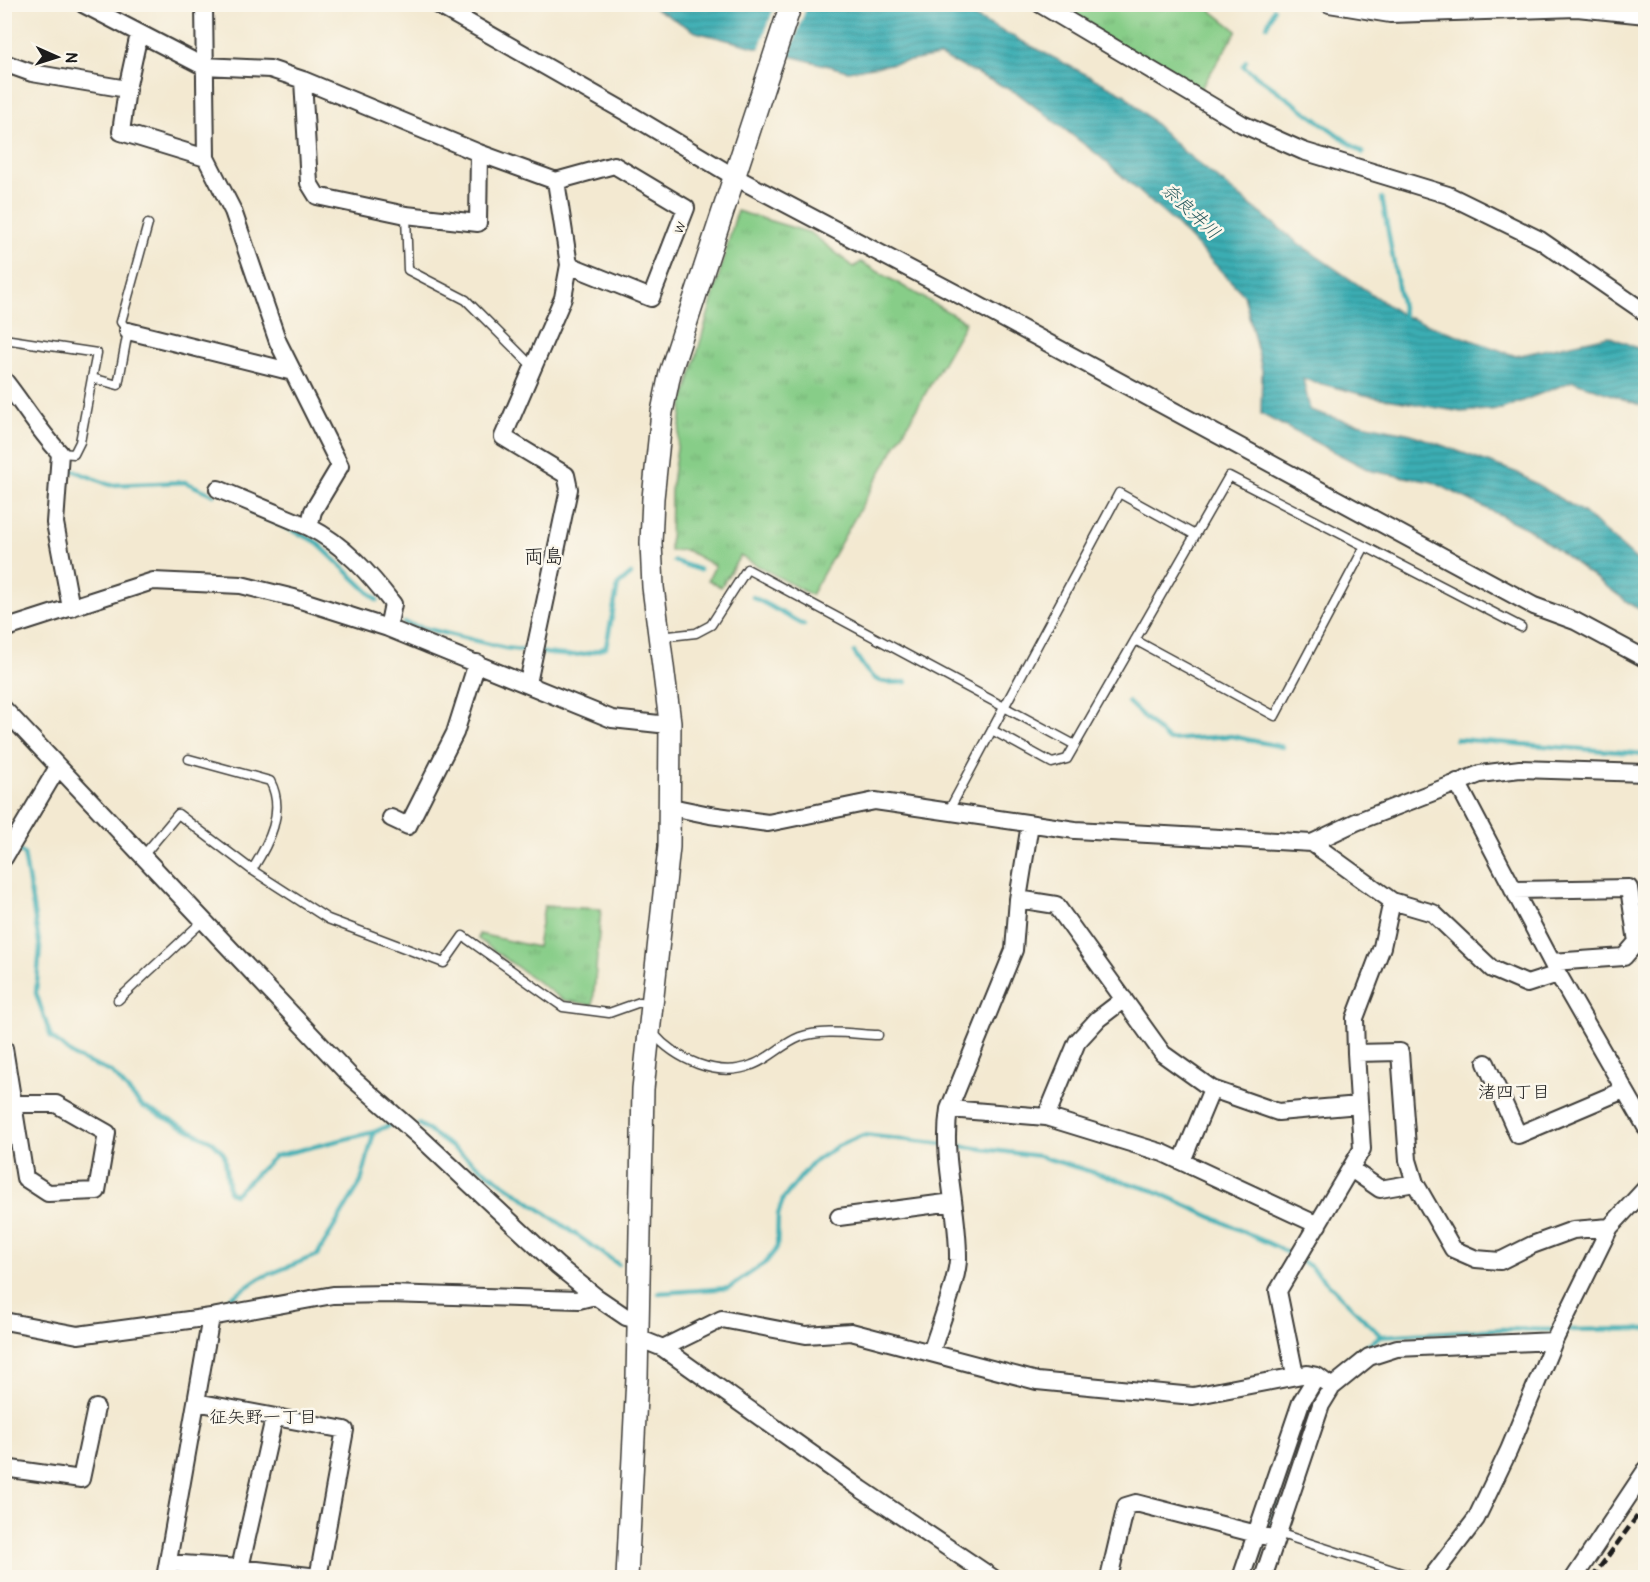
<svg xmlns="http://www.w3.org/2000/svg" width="1650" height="1582" font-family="Pangolin,'Klee One',sans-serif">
  <defs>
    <pattern id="grass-tufts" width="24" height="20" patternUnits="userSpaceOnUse" patternTransform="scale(1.5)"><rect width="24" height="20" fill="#87cd88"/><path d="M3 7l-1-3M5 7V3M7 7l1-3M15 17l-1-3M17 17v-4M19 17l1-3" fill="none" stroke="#74af75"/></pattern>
    <pattern id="water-rules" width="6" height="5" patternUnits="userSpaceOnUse" patternTransform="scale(1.5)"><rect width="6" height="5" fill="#3badb3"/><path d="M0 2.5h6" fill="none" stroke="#318c91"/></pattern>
  </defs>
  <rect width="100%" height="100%" fill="#fbf7ec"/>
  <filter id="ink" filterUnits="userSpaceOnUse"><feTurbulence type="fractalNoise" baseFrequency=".0167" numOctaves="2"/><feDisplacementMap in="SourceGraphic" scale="12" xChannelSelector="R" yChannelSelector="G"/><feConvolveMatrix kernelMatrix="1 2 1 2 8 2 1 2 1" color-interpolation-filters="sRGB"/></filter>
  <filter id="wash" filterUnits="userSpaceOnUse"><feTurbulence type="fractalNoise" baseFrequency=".008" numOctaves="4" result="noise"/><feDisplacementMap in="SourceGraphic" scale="24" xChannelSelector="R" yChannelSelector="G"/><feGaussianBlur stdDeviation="1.35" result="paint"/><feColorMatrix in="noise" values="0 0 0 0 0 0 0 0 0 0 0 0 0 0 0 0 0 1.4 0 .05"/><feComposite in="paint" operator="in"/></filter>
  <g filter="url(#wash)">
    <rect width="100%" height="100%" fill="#f3e9d1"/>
    <!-- grass -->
    <path fill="url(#grass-tufts)" stroke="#527452" stroke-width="1.5" d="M1052,5H1204L1237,31L1198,93Z
      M737,211L811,233L854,267L861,262L966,322L811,595L740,556L721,587L708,580L715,566L686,550L670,551L671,491L683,404Z
      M544,906L601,909L593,1005L563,1000L478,939L479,934L537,947Z"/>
    <!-- water -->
    <path fill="url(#water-rules)" stroke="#2c6468" stroke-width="1.5" d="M649,5H952L1124,94L1183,151L1298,243L1402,315L1516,356L1608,336L1645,351V407L1573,381L1502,409L1461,412L1364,395L1303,379L1310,410L1338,419L1411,434L1518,473L1583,512L1645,567V612L1633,606L1530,530L1433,482L1371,471L1261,414L1262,370L1244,295L1177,225L1098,155L1017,93L940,56L848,71L696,32Z"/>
    <!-- pier -->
    <path fill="#f3e9d1" d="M775,5H807L788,59L758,52Z"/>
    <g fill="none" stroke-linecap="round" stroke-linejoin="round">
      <!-- stream -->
      <path stroke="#3badb3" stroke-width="4.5" d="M1267,26L1274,9
        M1246,61L1243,66L1363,153
        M1382,198L1404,319
        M70,469L110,485L185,482L214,495
        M252,512L315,541L377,600
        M674,561L700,570
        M753,597L804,625
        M404,623L505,648L530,651
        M538,652C563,656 583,658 606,647L618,585L631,574
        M854,652C872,679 873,685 906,682
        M1128,702L1168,740L1231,736L1283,747
        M1456,739L1646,754
        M15,849L24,854L40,948L36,993L51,1037L75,1057L111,1072L142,1106L213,1142L224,1154L229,1192L235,1194L275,1156L374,1132L390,1125
        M419,1124L618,1264
        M952,1145L1039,1156L1155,1191L1279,1248L1310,1266L1381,1336
        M659,1293L729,1288L766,1262L777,1248L778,1215L783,1199L812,1163L838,1146L863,1135L944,1144
        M212,1310L260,1278L317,1255L361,1182L374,1132
        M4,1330L79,1344L129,1336
        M1564,1330L1646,1329
        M1328,1379L1352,1355L1381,1336L1501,1329L1556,1330
        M1252,1578L1311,1402L1317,1392"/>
    </g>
  </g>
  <g filter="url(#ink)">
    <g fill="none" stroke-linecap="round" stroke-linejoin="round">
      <!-- service casing -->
      <g stroke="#3c3b37" stroke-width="11">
        <path id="service" d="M406,215L408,270L466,300L533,367
          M4,339L97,353L92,378
          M60,453L74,454L80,442L92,378L118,385L128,331L121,322L148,224
          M660,637L696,633L711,625L747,569L1075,745
          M1135,640L1275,716L1365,546
          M992,730L1052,763L1067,759L1229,476L1521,627
          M189,759L270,781C286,811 269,843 252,870
          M948,812L1119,493L1195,535
          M142,857L178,814L252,870L328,919L444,963L463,936L563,1007L609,1013L640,1002L652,1004
          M118,1000L204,920
          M653,1033C675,1059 718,1079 752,1065C769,1059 782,1044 800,1037C823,1029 853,1034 878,1035
          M1278,1533L1417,1578"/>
      </g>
      <!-- minor casing -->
      <g stroke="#3c3b37" stroke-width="20">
        <path id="minor" d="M83,4L203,66L270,69L303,80
          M204,4L206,158L233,211L278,342L340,466L313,511L309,527C343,544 370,574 393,604L388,628
          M436,4L631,115L733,176L965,298L1534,606L1575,621L1646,659
          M1040,4L1242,124L1303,151L1448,195L1540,240L1646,313
          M1329,4L1390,14L1577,8L1646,15
          M4,63L32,73L127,89L121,132L206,158
          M127,89L139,34
          M479,153L478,223L406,215L317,196L309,183L303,80L479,153L556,181
          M556,181L614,165L686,208L651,298L569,265
          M128,331L293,372
          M4,380C23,404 39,431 60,453L55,523L71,608
          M218,489L309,527
          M4,629L153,581L241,585L294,598L388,628L612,719L659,724L670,722
          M528,683L569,489L566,475L503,437L563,298L569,265L556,181
          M4,709L351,1077L422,1139L558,1266L595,1296L626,1317L638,1320
          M1457,782L1558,974L1646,1127
          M671,807L710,815L768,823L875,801L1075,830L1312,843L1356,822L1480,774L1520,769L1646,773
          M391,818L408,826L455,733L477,663
          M1312,843L1392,901L1382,947L1355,1018L1356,1053L1400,1052L1408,1160L1415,1183L1453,1249L1476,1259L1500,1261L1532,1245L1573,1230L1610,1227
          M4,858L58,767
          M1513,890L1629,888L1637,942L1624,957L1552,962
          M1018,899L1056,905L1163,1054L1212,1089L1278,1112L1359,1105
          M1392,901L1433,913L1492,969L1527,984L1558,974
          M4,1048L13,1104
          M1486,1063L1518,1135L1624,1090
          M13,1104H56L107,1133L97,1191L48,1193L25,1178Z
          M949,1109L1046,1117L1163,1153L1318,1225
          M1046,1117L1077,1042L1098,1019L1124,999
          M1182,1161L1212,1089
          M1351,1169L1380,1189L1415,1183
          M839,1217L953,1202
          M4,1321L78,1335L211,1317L333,1295L389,1294L579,1300L595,1296
          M638,1338L663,1348L861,1489L993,1578
          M663,1348L722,1319L806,1335L851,1332L1037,1381L1193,1396L1307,1374L1317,1376L1332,1387
          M931,1353C938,1330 957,1282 958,1260C959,1209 941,1160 949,1109L1014,950L1018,899L1030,824
          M1295,1375L1278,1291L1362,1149L1356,1053
          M196,1402L345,1430L318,1578
          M274,1418L240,1568L318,1577
          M4,1468L81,1479L96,1408
          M168,1563L240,1568
          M165,1578L211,1317
          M1109,1578L1126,1506L1136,1503L1276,1539
          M1241,1578L1301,1402L1317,1376
          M1263,1578L1321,1405L1332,1387L1369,1357L1397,1348L1554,1341
          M1431,1578L1476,1519L1509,1450L1554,1341L1610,1227L1646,1188
          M1574,1578L1646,1470"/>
      </g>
      <!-- tertiary casing -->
      <g stroke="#3c3b37" stroke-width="24">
        <path id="tertiary" d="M627,1578L637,1377L643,1089L669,847L670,722L653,587L651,543L653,498L662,412L670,373L791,4"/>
      </g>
      <!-- service -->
      <use href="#service" stroke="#fff" stroke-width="8"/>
      <!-- minor -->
      <use href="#minor" stroke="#fff" stroke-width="16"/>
      <!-- tertiary -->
      <use href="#tertiary" stroke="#fff" stroke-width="21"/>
      <!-- rail -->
      <path stroke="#1c1c1c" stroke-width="4.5" stroke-dasharray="9 4.5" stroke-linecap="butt" d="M1592,1578L1646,1504"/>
    </g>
  </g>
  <g text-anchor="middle" stroke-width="5" stroke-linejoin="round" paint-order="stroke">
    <!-- street labels -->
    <g font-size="16" fill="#1c1c1c" stroke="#fbf7ec">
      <text transform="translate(678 227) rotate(-69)" y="6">ｗ</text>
    </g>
    <!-- water labels -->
    <g font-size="18" font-style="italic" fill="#2a5d60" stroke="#fbf7ec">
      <text transform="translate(1191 211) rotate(43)" y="6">奈良井川</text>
    </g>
    <!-- neighbourhood labels -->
    <g font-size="18" fill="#1c1c1c" stroke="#fbf7ec">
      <text x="1514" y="1098">渚四丁目</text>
      <text x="263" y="1423">征矢野一丁目</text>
    </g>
    <!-- quarter labels -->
    <g font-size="20" fill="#1c1c1c" stroke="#fbf7ec">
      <text x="544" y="563">両島</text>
    </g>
  </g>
  <!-- margin -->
  <rect width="1650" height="1582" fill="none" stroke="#fbf7ec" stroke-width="24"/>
  <!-- north arrow -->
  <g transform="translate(57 57) rotate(93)" stroke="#fbf7ec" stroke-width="4.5" paint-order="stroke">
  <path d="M0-4.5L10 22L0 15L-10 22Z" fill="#1c1c1c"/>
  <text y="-9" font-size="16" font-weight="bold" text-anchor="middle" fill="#1c1c1c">N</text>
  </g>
</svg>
